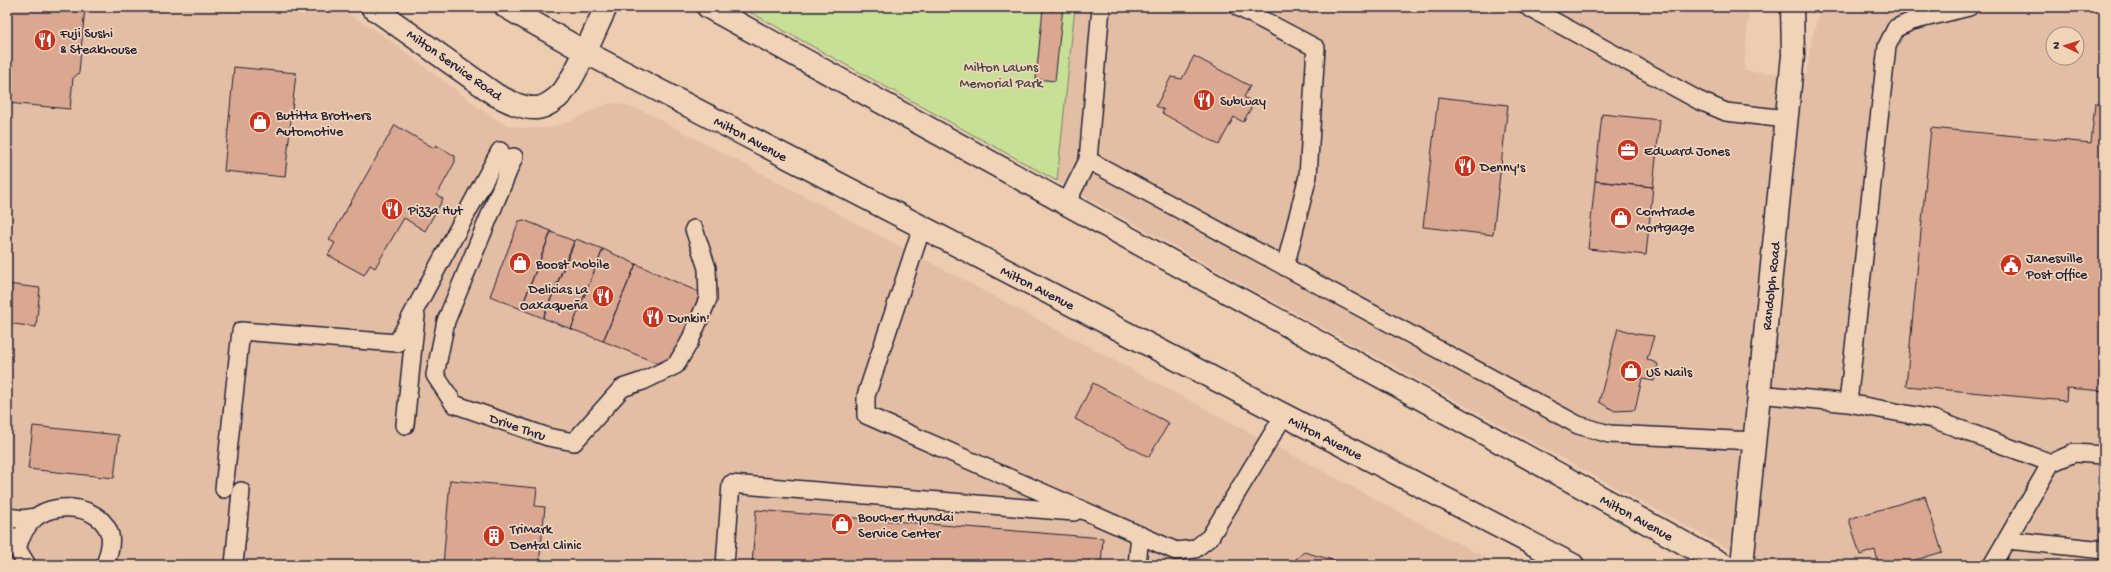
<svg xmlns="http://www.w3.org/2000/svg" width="2111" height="572" font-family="'Gochi Hand',sans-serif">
  <rect width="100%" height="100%" fill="#edccb0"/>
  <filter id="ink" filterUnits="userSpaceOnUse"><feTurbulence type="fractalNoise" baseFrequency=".025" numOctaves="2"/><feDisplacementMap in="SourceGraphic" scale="8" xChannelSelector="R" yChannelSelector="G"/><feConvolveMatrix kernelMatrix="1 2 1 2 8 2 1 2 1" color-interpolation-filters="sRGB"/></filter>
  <g filter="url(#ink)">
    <!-- built -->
    <path fill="#e3bea4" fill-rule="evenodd" d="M7,7H335L379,32L489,115L506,125L523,128H548L569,122L593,110L610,103L625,105L647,113L888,240L1499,565H7Z
      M1075,7H1749L1744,71L1806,76L1812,37L1821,9L1824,7H2104V565H1758L1248,287L1057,181ZM2053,34H2077V58H2053Z"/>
    <!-- green -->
    <path fill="#c7e096" stroke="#748168" d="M741,7H1075L1057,181Z"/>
    <!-- building -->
    <path fill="#daa790" stroke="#22223b" d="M7,7H85L79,73L73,78L70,109L7,103Z
      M1054,7H1063L1055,81L1036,79L1043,8L1054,11Z
      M1194,56L1250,86L1244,97L1254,103L1243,122L1234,117L1219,145L1162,113L1164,110L1156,106L1171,77L1182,79Z
      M234,67L296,73L285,177L224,171Z
      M1438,97L1508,105L1493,235L1423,227Z
      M2095,104H2104V391L2067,388L2066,401L1906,386L1931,128L2091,143Z
      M1602,114L1660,120L1653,187L1595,181Z
      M395,125L434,148L436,145L455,156V162L437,195L443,199L425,231L404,218L375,268L370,265L364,275L328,255L335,243L329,240Z
      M1595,181L1653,187L1646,255L1588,249Z
      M524,220L551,231L521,309L490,296L519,221Z
      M551,232L574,241L543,318L521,309Z
      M576,239L603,249L571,329L543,318Z
      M603,249L636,264L603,341L571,329Z
      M636,264L703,294L676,357L659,364L603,341Z
      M7,284L40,288L36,327L7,323Z
      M1618,328L1636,334L1654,336L1647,359L1658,364L1654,381L1642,379L1635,410L1615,411L1599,402Z
      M1093,383L1169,423L1149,457L1075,419Z
      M33,426L119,435L114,478L28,469Z
      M450,480L537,488L535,506L545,507L539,565H443Z
      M1925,496L1942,552L1899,565H1879L1875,550L1860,555L1849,519Z
      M756,510L1103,538L1101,565H752Z
      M1304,552L1350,565H1289Z"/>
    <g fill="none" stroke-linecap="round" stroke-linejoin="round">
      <!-- lane casing -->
      <g stroke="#22223b" stroke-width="20">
        <path id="lane" d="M1238,7L1316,48L1308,176L1285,267
          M1528,7L1698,100L1726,112L1786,119
          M1969,7L1912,21L1896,28L1887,46L1848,403L1933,419L2051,463L1992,565
          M514,157L446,321L435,375L454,404L548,437L574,442L622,388L643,381L676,365L689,343L708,299L707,268L694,229
          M1088,160L1101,7
          M1066,204L1088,160L1578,425L1609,434L1755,441
          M922,227L866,396V415L1176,551L1195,549L1210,537L1284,415
          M1759,394L1848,403
          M405,425L416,316
          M2051,463L2074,453L2104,455
          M224,489L241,331L397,343L500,151
          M7,517L23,519L36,517
          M7,532L27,565
          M2007,540L2104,550
          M17,549C20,538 26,525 36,517C57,501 101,505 110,535C112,544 108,556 105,565
          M234,565L241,491
          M725,565L731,484L1074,512
          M1137,565L1140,535"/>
      </g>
      <!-- street casing -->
      <g stroke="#22223b" stroke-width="25">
        <path id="street" d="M372,7L496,95C508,101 523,109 537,108C546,107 557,99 563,92C579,70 594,32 606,7
          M1742,565L1793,55L1792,7"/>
      </g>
      <!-- primary casing -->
      <g stroke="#22223b" stroke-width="25">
        <path id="primary" d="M506,7L585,52L1573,565
          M708,7L1724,565"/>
      </g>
      <!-- lane -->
      <use href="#lane" stroke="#f1d4b7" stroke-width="17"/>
      <!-- street -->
      <use href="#street" stroke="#f1d4b7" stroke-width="22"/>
      <!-- primary -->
      <use href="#primary" stroke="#f1d4b7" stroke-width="22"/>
    </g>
  </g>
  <!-- icons -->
  <defs>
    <g id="restaurant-disc" transform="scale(1.15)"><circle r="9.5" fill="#c8321e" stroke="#f1d4b7"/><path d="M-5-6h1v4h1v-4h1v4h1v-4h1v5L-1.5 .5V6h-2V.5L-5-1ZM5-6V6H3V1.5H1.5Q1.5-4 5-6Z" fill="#fff"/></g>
    <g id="shop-disc" transform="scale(1.15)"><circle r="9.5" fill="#c8321e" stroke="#f1d4b7"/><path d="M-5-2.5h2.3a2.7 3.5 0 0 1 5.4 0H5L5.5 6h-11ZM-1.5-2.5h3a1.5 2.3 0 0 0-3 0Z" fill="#fff"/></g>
    <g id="office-disc" transform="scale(1.15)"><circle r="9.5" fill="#c8321e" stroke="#f1d4b7"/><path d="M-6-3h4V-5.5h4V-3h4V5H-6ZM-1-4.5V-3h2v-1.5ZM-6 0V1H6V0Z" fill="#fff"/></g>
    <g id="civic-disc" transform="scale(1.15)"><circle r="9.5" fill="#c8321e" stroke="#f1d4b7"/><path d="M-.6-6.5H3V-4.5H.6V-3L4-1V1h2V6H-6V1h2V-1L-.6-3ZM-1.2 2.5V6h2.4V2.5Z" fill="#fff"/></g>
    <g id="building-disc" transform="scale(1.15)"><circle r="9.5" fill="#c8321e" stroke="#f1d4b7"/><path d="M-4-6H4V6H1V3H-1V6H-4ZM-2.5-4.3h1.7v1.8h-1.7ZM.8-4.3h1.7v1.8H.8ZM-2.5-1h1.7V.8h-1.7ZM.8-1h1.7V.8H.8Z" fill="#fff"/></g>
  </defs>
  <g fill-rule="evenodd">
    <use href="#restaurant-disc" x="45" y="40"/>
    <use href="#restaurant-disc" x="1204" y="100"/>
    <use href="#shop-disc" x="260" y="122"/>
    <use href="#office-disc" x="1628" y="150"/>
    <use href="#restaurant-disc" x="1465" y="166"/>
    <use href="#restaurant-disc" x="392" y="209"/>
    <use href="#shop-disc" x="1621" y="218"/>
    <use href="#shop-disc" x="520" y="263"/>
    <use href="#civic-disc" x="2011" y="265"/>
    <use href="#restaurant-disc" x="603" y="296"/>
    <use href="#restaurant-disc" x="653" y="317"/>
    <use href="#shop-disc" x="1631" y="371"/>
    <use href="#shop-disc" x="842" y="524"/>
    <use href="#building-disc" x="494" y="536"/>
  </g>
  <g text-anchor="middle" stroke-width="3.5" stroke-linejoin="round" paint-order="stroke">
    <!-- poi labels -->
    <g font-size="14" fill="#22223b" stroke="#f1d4b7" text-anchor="start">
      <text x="60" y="37">Fuji Sushi<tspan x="60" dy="16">&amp; Steakhouse</tspan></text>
      <text x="1220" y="105">Subway</text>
      <text x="276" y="119">Butitta Brothers<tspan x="276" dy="16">Automotive</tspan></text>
      <text x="1644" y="155">Edward Jones</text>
      <text x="1480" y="171">Denny's</text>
      <text x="408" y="214">Pizza Hut</text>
      <text x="1636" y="215">Comtrade<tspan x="1636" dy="16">Mortgage</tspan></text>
      <text x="2026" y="262">Janesville<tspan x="2026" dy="16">Post Office</tspan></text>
      <text x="536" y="268">Boost Mobile</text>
      <text x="588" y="293" text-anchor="end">Delicias La<tspan x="588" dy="16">Oaxaqueña</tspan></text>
      <text x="668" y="322">Dunkin'</text>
      <text x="1646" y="376">US Nails</text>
      <text x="858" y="521">Boucher Hyundai<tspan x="858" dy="16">Service Center</tspan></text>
      <text x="510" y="533">TriMark<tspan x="510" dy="16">Dental Clinic</tspan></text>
    </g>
    <!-- street labels -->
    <g font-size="14" fill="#22223b" stroke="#f1d4b7">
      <text transform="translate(455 64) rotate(35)" y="5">Milton Service Road</text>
      <text transform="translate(751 138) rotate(28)" y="5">Milton Avenue</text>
      <text transform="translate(1770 286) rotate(-84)" y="5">Randolph Road</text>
      <text transform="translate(1038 287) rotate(27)" y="5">Milton Avenue</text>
      <text transform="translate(518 426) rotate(19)" y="5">Drive Thru</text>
      <text transform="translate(1326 437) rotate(27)" y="5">Milton Avenue</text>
      <text transform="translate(1637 517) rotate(29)" y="5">Milton Avenue</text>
    </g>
    <!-- park labels -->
    <g font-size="14" fill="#43484d" stroke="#f1d4b7">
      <text x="1001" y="71">Milton Lawns<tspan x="1001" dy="16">Memorial Park</tspan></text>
    </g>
  </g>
  <!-- margin -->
  <rect width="2111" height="572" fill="none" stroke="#f1d4b7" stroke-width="24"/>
  <rect x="12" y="12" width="2087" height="548" fill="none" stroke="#22223b" stroke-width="1.5" filter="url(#ink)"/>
  <!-- north arrow -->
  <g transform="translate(2065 46) rotate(274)"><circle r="19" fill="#f1d4b7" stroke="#9e8d85"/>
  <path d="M0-3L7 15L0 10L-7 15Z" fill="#c8321e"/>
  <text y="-6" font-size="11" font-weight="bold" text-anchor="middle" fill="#22223b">N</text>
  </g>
</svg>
